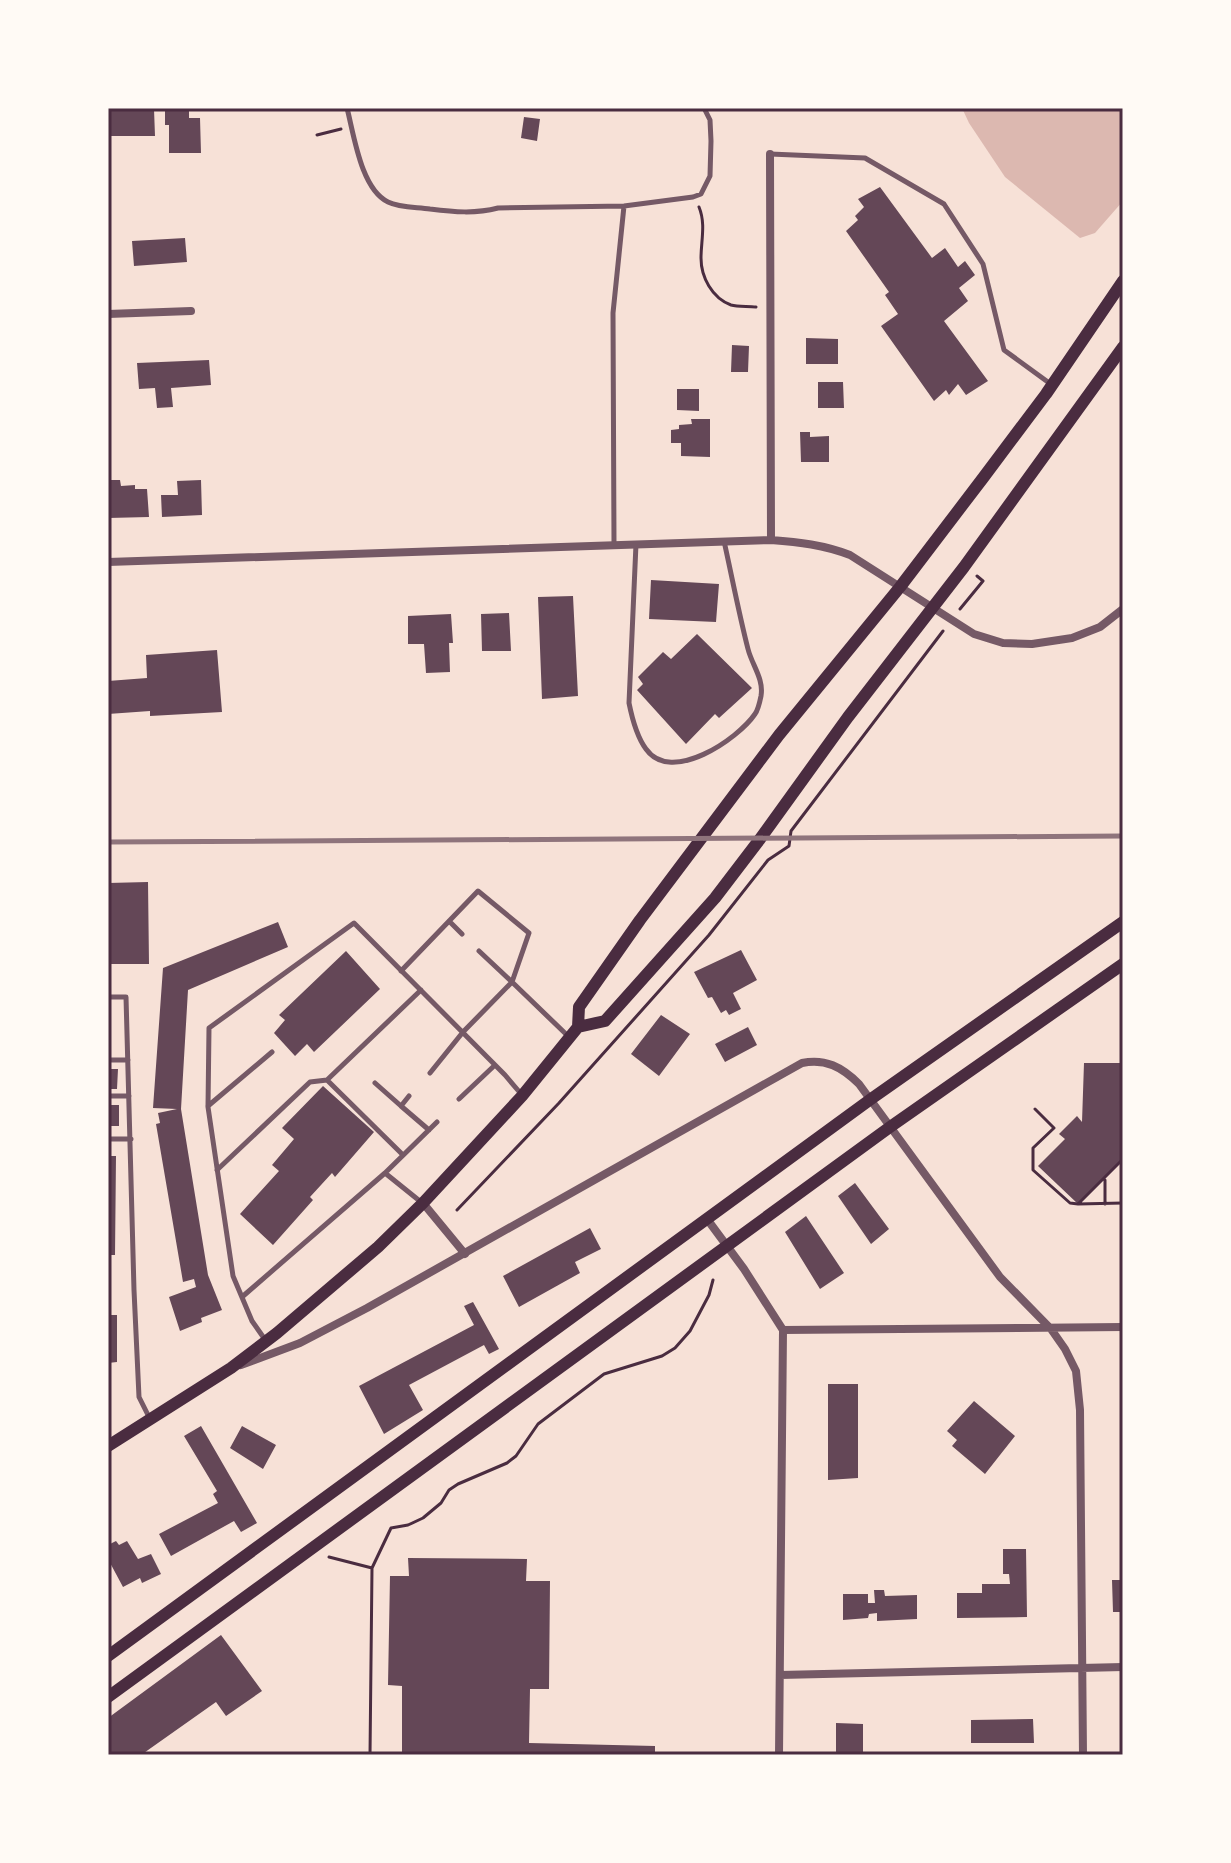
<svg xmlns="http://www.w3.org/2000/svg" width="1231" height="1863" font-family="Karla,sans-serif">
  <rect width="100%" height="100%" fill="#f7e1d7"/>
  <!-- water -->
  <path fill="#dcb8b0" d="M962,108H1123V201L1095,233L1080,238L1005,177L969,123Z"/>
  <!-- building -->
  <path fill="#644757" d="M165,108H189V118H200L201,153H169V125H165Z
    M154,109L155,136H108V110Z
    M524,117L540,119L537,141L521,138Z
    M880,187L932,258L945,248L958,267L965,261L975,275L959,288L968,301L944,321L988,381L966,395L958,384L949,395L946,390L934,401L881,326L898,314L885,295L889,292L846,231L858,220L855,216L864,207L858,199Z
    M185,238L187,262L134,266L132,241Z
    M806,338L838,339V364H806Z
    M732,345L749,346L748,372H731Z
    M209,360L211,385L171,388L173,407L157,408L155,388L139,389L137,363Z
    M818,382H843L844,408H818Z
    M677,389H699V411L677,410Z
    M691,419H710V457L681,456V443H671V430L679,429V425L692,424Z
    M800,432H810V437L829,436V462H801Z
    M108,480H120L121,486L135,485V489H147L149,517L108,518Z
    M201,480L202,515L162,517L161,495H178L177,481Z
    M651,580L719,584L716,622L649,619Z
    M573,596L578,696L542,699L538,597Z
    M509,613L511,651H482L481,614Z
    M451,614L453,643H449L450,672L426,673L424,644H408V616Z
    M697,634L752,688L719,718L715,714L686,744L637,690L643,684L638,677L663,652L671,659Z
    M217,650L222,712L150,716V711L108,714V681L147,678L146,655Z
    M148,882L149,964H108V883Z
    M278,922L288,947L188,990L181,1109L208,1275L222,1310L201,1318L202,1322L180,1331L169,1297L196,1287L194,1279L183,1282L156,1124L160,1123L158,1113L177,1109L153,1108L163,968Z
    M741,950L757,980L733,993L741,1009L729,1015L726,1010L721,1013L712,997L708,998L694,972Z
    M346,951L380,989L314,1052L307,1044L295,1056L274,1033L285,1020L279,1015Z
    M661,1015L690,1034L659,1076L631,1054Z
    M748,1027L757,1045L725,1062L715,1044Z
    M1084,1063H1123V1159L1078,1204L1038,1166L1065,1139L1059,1134L1077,1116L1082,1122Z
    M108,1069H118L117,1089H108Z
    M323,1086L374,1132L335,1177L332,1173L310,1197L313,1200L273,1245L240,1214L279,1171L272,1165L294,1139L282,1128Z
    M108,1105H119V1126H108Z
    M108,1156H116L115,1255H108Z
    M855,1183L889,1229L871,1244L838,1196Z
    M806,1216L844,1273L820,1289L785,1232Z
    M590,1228L601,1249L575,1262L580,1273L519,1307L503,1276Z
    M473,1302L499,1349L489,1354L484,1345L409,1385L423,1410L384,1434L359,1386L474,1325L464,1306Z
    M108,1315H117V1362L108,1363Z
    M828,1384H858V1478L828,1480Z
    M974,1401L1015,1436L985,1474L952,1446L957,1440L947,1431Z
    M201,1426L257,1523L241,1532L234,1521L171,1556L159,1534L218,1503L213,1494L217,1491L184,1436Z
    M242,1426L276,1445L263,1469L230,1448Z
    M116,1541L119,1545L127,1541L138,1559L151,1554L161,1574L142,1583L140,1578L123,1587L108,1559V1545Z
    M1003,1549H1026L1027,1617L957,1618V1593H982V1584H1010L1009,1574H1003Z
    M408,1558L527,1559L526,1581H550L549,1689H530L529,1743L655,1746V1755H402V1686L388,1685L390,1576H409Z
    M1112,1580H1123V1612H1113Z
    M874,1590H884L885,1596L917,1595V1619L877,1621V1613L869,1614L868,1618L843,1620V1594H868V1603H875Z
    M221,1635L262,1691L226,1716L216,1702L141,1755H108V1718Z
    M1033,1719L1034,1743H971V1720Z
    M836,1723L863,1724V1755H836Z"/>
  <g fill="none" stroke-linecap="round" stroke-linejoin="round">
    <!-- path -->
    <path stroke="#4a2c40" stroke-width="3" d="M317,135L341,129
      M699,207C706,224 701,241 701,258C701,277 712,298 731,305C738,307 748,306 756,307
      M960,609L983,581L977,576
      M1035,1109L1054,1128L1033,1148V1170L1070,1203L1078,1204L1123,1203
      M1078,1204L1123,1159
      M1105,1204V1180
      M457,1210L559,1103L709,935L768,860L789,846L791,831L943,631
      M329,1557L372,1568L391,1528L408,1525L423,1518L441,1503L449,1490L458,1484L507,1463L516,1456L538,1424L604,1374L662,1356L675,1348L690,1331L709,1295L713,1280
      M370,1755L372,1568"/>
    <!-- service -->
    <path stroke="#755966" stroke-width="5" d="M347,108C354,135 361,189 388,202C400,208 417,207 430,209C454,212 475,214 498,208L624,206L693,197L701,194L710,176L711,141L710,120L704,108
      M770,154L865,158L944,204L983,264L1004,350L1052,385
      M614,544L613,313L624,206
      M636,544L629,703C632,718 637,737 646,749C671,785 738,739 755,714C758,710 760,701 761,696C764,679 752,665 748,649C739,614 732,577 724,541
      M449,921L462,934
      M401,971L478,891L529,933L512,982L479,951
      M108,997H126L134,1290L139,1397L150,1419
      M108,1060H128
      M430,1073L463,1032L512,982L569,1037
      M327,1080L403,1155
      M375,1083L401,1106
      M108,1096H129
      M409,1096L401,1106L429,1130
      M459,1099L495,1065
      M208,1106L272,1052
      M108,1139H131
      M217,1170L310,1082L327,1080L421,990
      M385,1173L437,1122
      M242,1297L385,1173L421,1202
      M266,1341L252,1321L233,1276L208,1107L209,1028L354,923L505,1075L522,1095"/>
    <!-- minor -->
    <path stroke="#755966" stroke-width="8" d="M770,154L771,540
      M108,314L191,311
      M108,562L771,540C799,542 824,545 850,555L974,634L1003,643L1032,644L1072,638L1100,627L1123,609
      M423,1203L465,1254
      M707,1219L744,1269L783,1330L779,1755
      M783,1330L1123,1327
      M241,1365L300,1343L367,1308L802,1063C825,1058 842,1067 859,1084L1000,1277L1051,1329L1065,1349L1076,1371L1080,1410L1083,1755
      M780,1675L1123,1667"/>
    <!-- secondary -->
    <path stroke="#4a2c40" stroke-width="12" d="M578,1027L605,1021L715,898L760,839L848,717L964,567L1123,347
      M108,1446L231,1368L277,1333L378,1247L423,1203L522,1096L578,1027L579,1007L640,920L779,735L900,587L983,478L1046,394L1123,281
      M108,1656L871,1099L1123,922
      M108,1697L890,1127L1123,964"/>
    <!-- rail -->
    <path stroke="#8f747c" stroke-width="5" d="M108,842L1123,836"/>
  </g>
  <!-- border -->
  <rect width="1231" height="1863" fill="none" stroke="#fffaf5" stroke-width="220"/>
  <rect x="110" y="110" width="1011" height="1643" fill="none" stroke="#4a2c40" stroke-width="3"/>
</svg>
